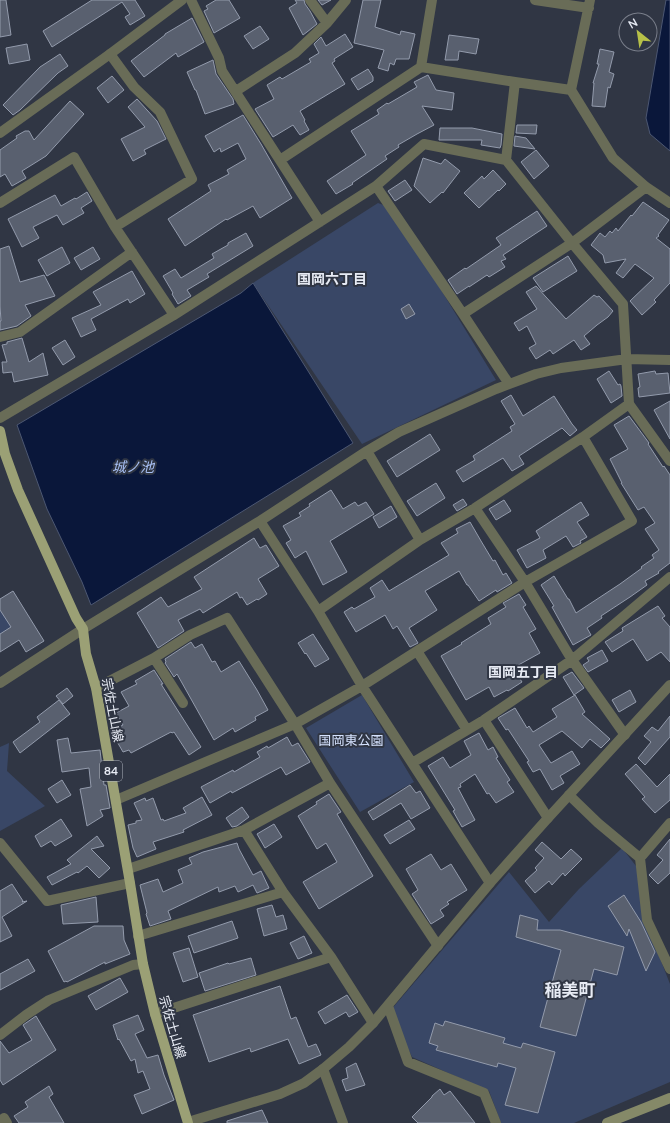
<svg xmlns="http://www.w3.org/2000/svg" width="670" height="1123" font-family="Lato,'Noto Sans JP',sans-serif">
  <rect width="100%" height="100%" fill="#303644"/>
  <!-- green -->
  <path fill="#394766" d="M378,203L391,208L496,380L362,444L253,283Z
    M0,608L15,631L0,639Z
    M362,695L414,782L360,812L306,728Z
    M9,743L7,771L45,806L0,831V747Z
    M622,848L636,866L652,938L670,984V1082L574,1123H501L489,1091L412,1057L390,1011L509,872L549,922L579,889Z"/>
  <!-- water -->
  <path fill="#0a173a" stroke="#4c5772" d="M666,0H670V151L650,134L646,118Z
    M253,283L353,443L91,605L82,582L47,509L17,425L241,293Z"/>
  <!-- building -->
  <path fill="#59606f" stroke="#939bac" d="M0,0H6L11,35L0,37Z
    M92,0H135L145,16L130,25L125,17L130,14L122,2L52,47L43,31Z
    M216,0H229L240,18L214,33L204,11L208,9L206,6Z
    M295,0H304L305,4L310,11L317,24L307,32L303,35L289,8L297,3Z
    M318,0H331L322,5Z
    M363,0H381L375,27L400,35L401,31L415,34L409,59H396L394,65L390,63L388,71L378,68L384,50L354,43Z
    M192,18L204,42L178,57L176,53L144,77L131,61L165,35V34Z
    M260,26L269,39L253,49L244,36Z
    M345,34L353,47L334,59L335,61L332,63L345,84L300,111L305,120L304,121L309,130L300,135L293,125L273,137L255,109L274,99L267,85L280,77L282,79L311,62L309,59L319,53L314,44L321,37L326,46Z
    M449,35L479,39L476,54L459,51L458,60H445Z
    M27,44L30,60L9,64L6,48Z
    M600,49L614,52L609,72L614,74L610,88L608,87L605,107L592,106L594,83H593L599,64H597Z
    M60,54L68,66L58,73L20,110L13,115L3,105L40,67Z
    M213,60L216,74L233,99L234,104L205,114L196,90H195L187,72Z
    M368,69L373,77V81L358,90L351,79Z
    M428,75L436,90L454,93L452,110L422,106L434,125L417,134L398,145L399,147L385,156L387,159L352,183L353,184L336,194L327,181L366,155L351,131L379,114L377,110L387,103L388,104L417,87L414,82Z
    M112,76L124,90L108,103L97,88Z
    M137,99L157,121L166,139L144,150L146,154L133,161L121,139L145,127L128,107Z
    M70,101L84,114L46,156L22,171L26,178L12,186L5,174L0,177V150L17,138L16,136L25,131H29L34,140Z
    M243,115L261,144L292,198L260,218L253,206L227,220L226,219L185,246L168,219L211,191L208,185L229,174L227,170L246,159L238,143L221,152L220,148L214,152L205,136Z
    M517,125H537L536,134L516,133Z
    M440,128H472L502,134L501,145L500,148L481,145L482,140H439Z
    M515,136L526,138L535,149L514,146Z
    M536,150L549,166L534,179L521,162Z
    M423,158L441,164L445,159L460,171L443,193L442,192L430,203L414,186Z
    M493,170L506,184L499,191L498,190L479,208L464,193L482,176L484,179Z
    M405,180L412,190L395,201L388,191Z
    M87,192L92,201L81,208L84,213L63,225L57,215L33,227L39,238L22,247L8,219L55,195L61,206L75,198L76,199Z
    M643,202L669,220L658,235L659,236L656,238L670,249V283L654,300L656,302L642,315L630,301L654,278L635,264L623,278L616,273L626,259L605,263L603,255L591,245L600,233L605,237L610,231L612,233L616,228L618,231L631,215L632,216Z
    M537,211L547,226L503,255L506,259L501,261L505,267L489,277L487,275L469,287V286L457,294L448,280L465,268L466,269L501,245L496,238Z
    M246,233L253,246L207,274L209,277L187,290L191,296L178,304L172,294L173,293L163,276L175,269L181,278L214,258L212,254L228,245V243Z
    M9,246L20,282L44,275L55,296L25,305L31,316L17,326L0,330V321H1L0,306V249Z
    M62,247L70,263L47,276L38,260Z
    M93,247L100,259L81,270L74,258Z
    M568,256L577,271L543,292L533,278Z
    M132,271L145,294L130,303L128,299L91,319L96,330L81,337L72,318L101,305L93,292Z
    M536,286L566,319L594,295L597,297L599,296L613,311L608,317L597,325L584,336L590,344L581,350L574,340L553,354L550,350L536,359L529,348L536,344L527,326L519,331L514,323L537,309L526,292Z
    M409,304L415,314L406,319L401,309Z
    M22,338L29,362L43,353L48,375L14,382L12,372L3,373L2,362H7L2,345L7,344V342Z
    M65,340L75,357L63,365L52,348Z
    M609,371L618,385L620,384L621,386L622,396L611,403L597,379Z
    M655,371L656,374L668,373L670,393L639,397L638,388L640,387L638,374Z
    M511,395L523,416L554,396L572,424L577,430L570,436L562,428L519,456L524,464L512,471L503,458L463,482L456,471L475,460L473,456L512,431L510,427L515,424L501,401Z
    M670,401V439L654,410Z
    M629,416L649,443L648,444L663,467L664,466L670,475V563L658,572L659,573L645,581L647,585L630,597L601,616L602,618L587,628L591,635L573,645L552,607L554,606L541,585L554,576L568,599H569L576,613L620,584L642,568L641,567L654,558L652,555L659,550L645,529L655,523L644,507L638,510L621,483H622L610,459L628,449L614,425Z
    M430,434L440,450L397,477L387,461Z
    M436,483L445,498L417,516L407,501Z
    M331,490L343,509L355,502L358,506L366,502L374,514L330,541L347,572L323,585L306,551L295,558L286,543L291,540L283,526L301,516L299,513L310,506L309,504Z
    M463,499L467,505L457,511L453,505Z
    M504,500L511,511L496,520L489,509Z
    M581,502L589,515L577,522L587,537L580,541L581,543L573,547L566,536L543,550L546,558L527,568L517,550L540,538L536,531Z
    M391,506L397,517L379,528L373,517Z
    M470,522L481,541L493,561L495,560L503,575L506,573L512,583L497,592L496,590L479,601L468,585H467L459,571L425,591L437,610L409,628L418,643L410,647L397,626L393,629L385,615L356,632L344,612L352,607L354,609L375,597L370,588L382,580L389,591L449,555L441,543L458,533L456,529Z
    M254,538L260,548L266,545L279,566L258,579L267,594L258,600L257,599L247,605L242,597L240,598L237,592L203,613L200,609L178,620L184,631L158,648L137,613L161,597L168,607L202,589L194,577Z
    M13,591L44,641L26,652L19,640L0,652V634L11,627L0,610V599Z
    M519,594L526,605L523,607L536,629L529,633L540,653L513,668L522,682L508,691L507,690L494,697L489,687L466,700L441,656L462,644L461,643L491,624L488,618L506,607L503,603Z
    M658,606L665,616L662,618L670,627V662L661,652L647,661L633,639L612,652L605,642L623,631L622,628Z
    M313,634L329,659L315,667L306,653L305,654L298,643Z
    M191,642L195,648L202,644L212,662L215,661L221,672L239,661L257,690L268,710L255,717L256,720L235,732L233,728L214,740L177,674L174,677L165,663L166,662L165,659Z
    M602,650L608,661L588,672L583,665L589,661L587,658Z
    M154,670L163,684H161L201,747L189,755L174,732L172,733L171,732L131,753L129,750L123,752L111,731L123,725L116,713L129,706L121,692L137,684L135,681Z
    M572,672L584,688L574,695L563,677Z
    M67,688L73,696L63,704L56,696Z
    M630,690L636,702L619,712L612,700Z
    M575,695L585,712L582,714L610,739L601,748L590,739L582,748L562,731L539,745L551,763L572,751L580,764L560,776L564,783L552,790L540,769L533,772L527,762L529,761L508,729L506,730L498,718L515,708L527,728L529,726L533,732L557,717L552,709Z
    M59,700L70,714L20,753L13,742L40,722L37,717Z
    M670,716V737L645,765L638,758L651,742L644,736L652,727L658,731Z
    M479,733L488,750L493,747L498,757L496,758L510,780L507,782L514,792L496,803L489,793L487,794L475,774L460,784L461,787L458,788L475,820L462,827L453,811L455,810L428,766L443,757L450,768L471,755L464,741Z
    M287,737L292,746L298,743L310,762L286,775L281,767L232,793L231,791L210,803L201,787L233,770L234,772L260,757L257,752L267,746L268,748Z
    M68,738L71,753L100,750L104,785H106L110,808L100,810L103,816L87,826L80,789L91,787L89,768L62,772L57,740Z
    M636,764L657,787L670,774V800L655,813L642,799L645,797L625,774Z
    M62,780L71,795L57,803L48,789Z
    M410,785L416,793L420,791L430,808L411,819L401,803L373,820L368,812Z
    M329,794L341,812L337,814L373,876L319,909L303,882L337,862L326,843L317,849L298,816L317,804L316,802Z
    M202,797L212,815L183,830L184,832L153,842L156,849L137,857L133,848L128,825L136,823V821L142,820L134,803L145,798L146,801L153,798L161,820L163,819L164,821L186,813L183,808Z
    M242,807L249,817L237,826L232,827L226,818Z
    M61,819L72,836L55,846L51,841L41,847L35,836Z
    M409,820L415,829L390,844L384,835Z
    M274,824L282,837L265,848L257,834Z
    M97,836L104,846L91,849L110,868L99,878L87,866L78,873L77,872L52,885L47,877L71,864L67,860Z
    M670,839V873L658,884L649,875L663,860L657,855Z
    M542,842L561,859L571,849L582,859L565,876L563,873L552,885L549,881L535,893L525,881L537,870L535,868L544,858L535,850Z
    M237,843L239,849L253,875L261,871L269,888L257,893L253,885L238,892L235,886L219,892L218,887L168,911L171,919L150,926L146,914L147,913L140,885L158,879L163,892L183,883L178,870L192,864L189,858L203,852Z
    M431,854L441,870L451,864L467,890L447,902L449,904L440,910L444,916L431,924L412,894L418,890L406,869Z
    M12,884L23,901L22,902L27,901L2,917L12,936L0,942V891Z
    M624,895L641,922L655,952L646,971L629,929L627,936L608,906Z
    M96,897L98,922L63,924L61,905Z
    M272,905L276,917L283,915L287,929L264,936L257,909Z
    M520,915L538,920L537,930H560L624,947L617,975L594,969L576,1036L540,1027L561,950L516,937Z
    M232,921L238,938L194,953L188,936Z
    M94,926H123L124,940L130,954L105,964V962L67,982L66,981L64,982L48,951Z
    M304,936L312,953L298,959L290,943Z
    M189,948L198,977L183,982L173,953Z
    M251,958L256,975L205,991L199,973L228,963L229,964Z
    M28,959L35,971L0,990V974Z
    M120,978L128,992L96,1010L88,996Z
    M280,986L291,1019L296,1017L308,1047L316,1044L321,1055L299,1064L288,1039L251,1052L250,1048L209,1062L193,1015Z
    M347,995L358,1012L349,1017L346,1012L325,1024L318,1012Z
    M138,1015L144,1030L135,1034L147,1058L158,1055L164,1075L174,1100L142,1114L134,1095L150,1089L143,1071L138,1073L135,1059L131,1061L119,1039L118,1040L113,1025Z
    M36,1016L56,1050L3,1085L0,1080V1041L9,1053L32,1040L23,1025Z
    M445,1021L505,1038L503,1043L521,1048L523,1043L555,1052L538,1113L505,1105L516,1068L498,1063L497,1067L436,1050L438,1046L429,1043L435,1023L443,1026Z
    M356,1063L365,1085L346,1091L342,1080L348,1078L346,1068Z
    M49,1086L53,1094L49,1097L64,1123H19L14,1116L28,1107L25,1102Z
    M440,1089L444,1095L450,1091L475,1123H418L412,1117L432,1097V1096Z
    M262,1110L268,1123H227V1121Z"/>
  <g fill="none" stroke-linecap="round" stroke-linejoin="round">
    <!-- minor -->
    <path stroke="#696c57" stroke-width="10" d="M191,0L219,58L222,71L320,222
      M310,0L327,23
      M535,0L589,8
      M590,0L571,90L613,158L646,187L670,203
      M110,54L134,87L160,112L192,179L115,227
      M421,67L432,0
      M236,91L295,53L327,23L346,0
      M280,160L421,67L515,82L571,90
      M506,160L515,82
      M376,186L424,144L506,160L572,243L623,304L629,404L670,461
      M0,203L74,157L115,227L174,315
      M463,314L572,243L646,187
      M0,337L20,332L132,252
      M0,418L174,315L376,186L463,314L509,384
      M367,451L420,540
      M475,508L525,582L572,660L625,735
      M260,521L318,611L362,686L490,883
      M318,611L420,540L475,508L583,437L629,404
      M417,651L467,730
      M154,658L183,703
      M0,683L83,629L260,521L367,451L399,432L496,389L536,374L561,368L627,359L670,360
      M96,688L154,658L190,635L227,618L295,724L330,783L438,946
      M484,720L548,818
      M412,763L484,720L572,660L670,577
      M569,795L598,823L640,858L647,920L670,969
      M116,800L295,724L362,686L525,582L632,521L583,437
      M244,830L283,892L331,957L373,1023
      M0,843L47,901L130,883
      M640,858L670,823
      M128,869L244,830L330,783
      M138,936L283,892
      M388,1006L408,1062L484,1093L496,1123
      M155,1014L331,957
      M0,1035L26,1015L49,1000L133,965L143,964
      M323,1069L343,1123
      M0,1121L4,1118L7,1123"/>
    <!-- tertiary -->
    <path stroke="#696c57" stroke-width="10" d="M0,133L110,54L182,0
      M188,1122L280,1094L304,1083L323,1069L349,1047L373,1023L490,883L548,818L670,685"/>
    <!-- secondary -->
    <path stroke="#858968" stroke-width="10" d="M607,1123L670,1098"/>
    <!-- primary -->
    <path stroke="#9ba075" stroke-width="10" d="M0,431L5,454L18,490L76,618L83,629L86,654L96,688L130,883L143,964L155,1014L188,1123"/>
  </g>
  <g text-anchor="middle" stroke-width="4" stroke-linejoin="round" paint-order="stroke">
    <!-- shield labels -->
    <rect fill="#303644" stroke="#b0b5bf" stroke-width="1" x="100" y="761" width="22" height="20" rx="3"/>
    <g font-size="12" font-weight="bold" fill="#e7ebf4">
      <text x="111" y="775">84</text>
    </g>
    <!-- street labels -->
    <g font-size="13" fill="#e7ebf4" stroke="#303644">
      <text transform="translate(113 710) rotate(79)" y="5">宗佐土山線</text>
      <text transform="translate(173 1027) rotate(74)" y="5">宗佐土山線</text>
    </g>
    <!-- park labels -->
    <g font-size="13" fill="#d4e1fd" stroke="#303644">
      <text x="351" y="745">国岡東公園</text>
    </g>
    <!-- neighbourhood labels -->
    <g font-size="14" font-weight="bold" fill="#e7ebf4" stroke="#303644">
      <text x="332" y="284">国岡六丁目</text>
      <text x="523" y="677">国岡五丁目</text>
    </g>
    <!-- water labels -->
    <g font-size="14" font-style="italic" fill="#a7bff4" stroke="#303644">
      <text x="133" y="472">城ノ池</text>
    </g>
    <!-- district labels -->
    <g font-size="17" font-weight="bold" fill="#e7ebf4" stroke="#303644">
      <text x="570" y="996">稲美町</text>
    </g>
  </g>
  <!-- north arrow -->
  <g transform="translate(638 32) rotate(330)"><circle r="19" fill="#303644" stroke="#797e8a"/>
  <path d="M0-3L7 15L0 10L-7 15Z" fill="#b7c148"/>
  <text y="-6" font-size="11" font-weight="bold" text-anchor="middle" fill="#e7ebf4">N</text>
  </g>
</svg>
